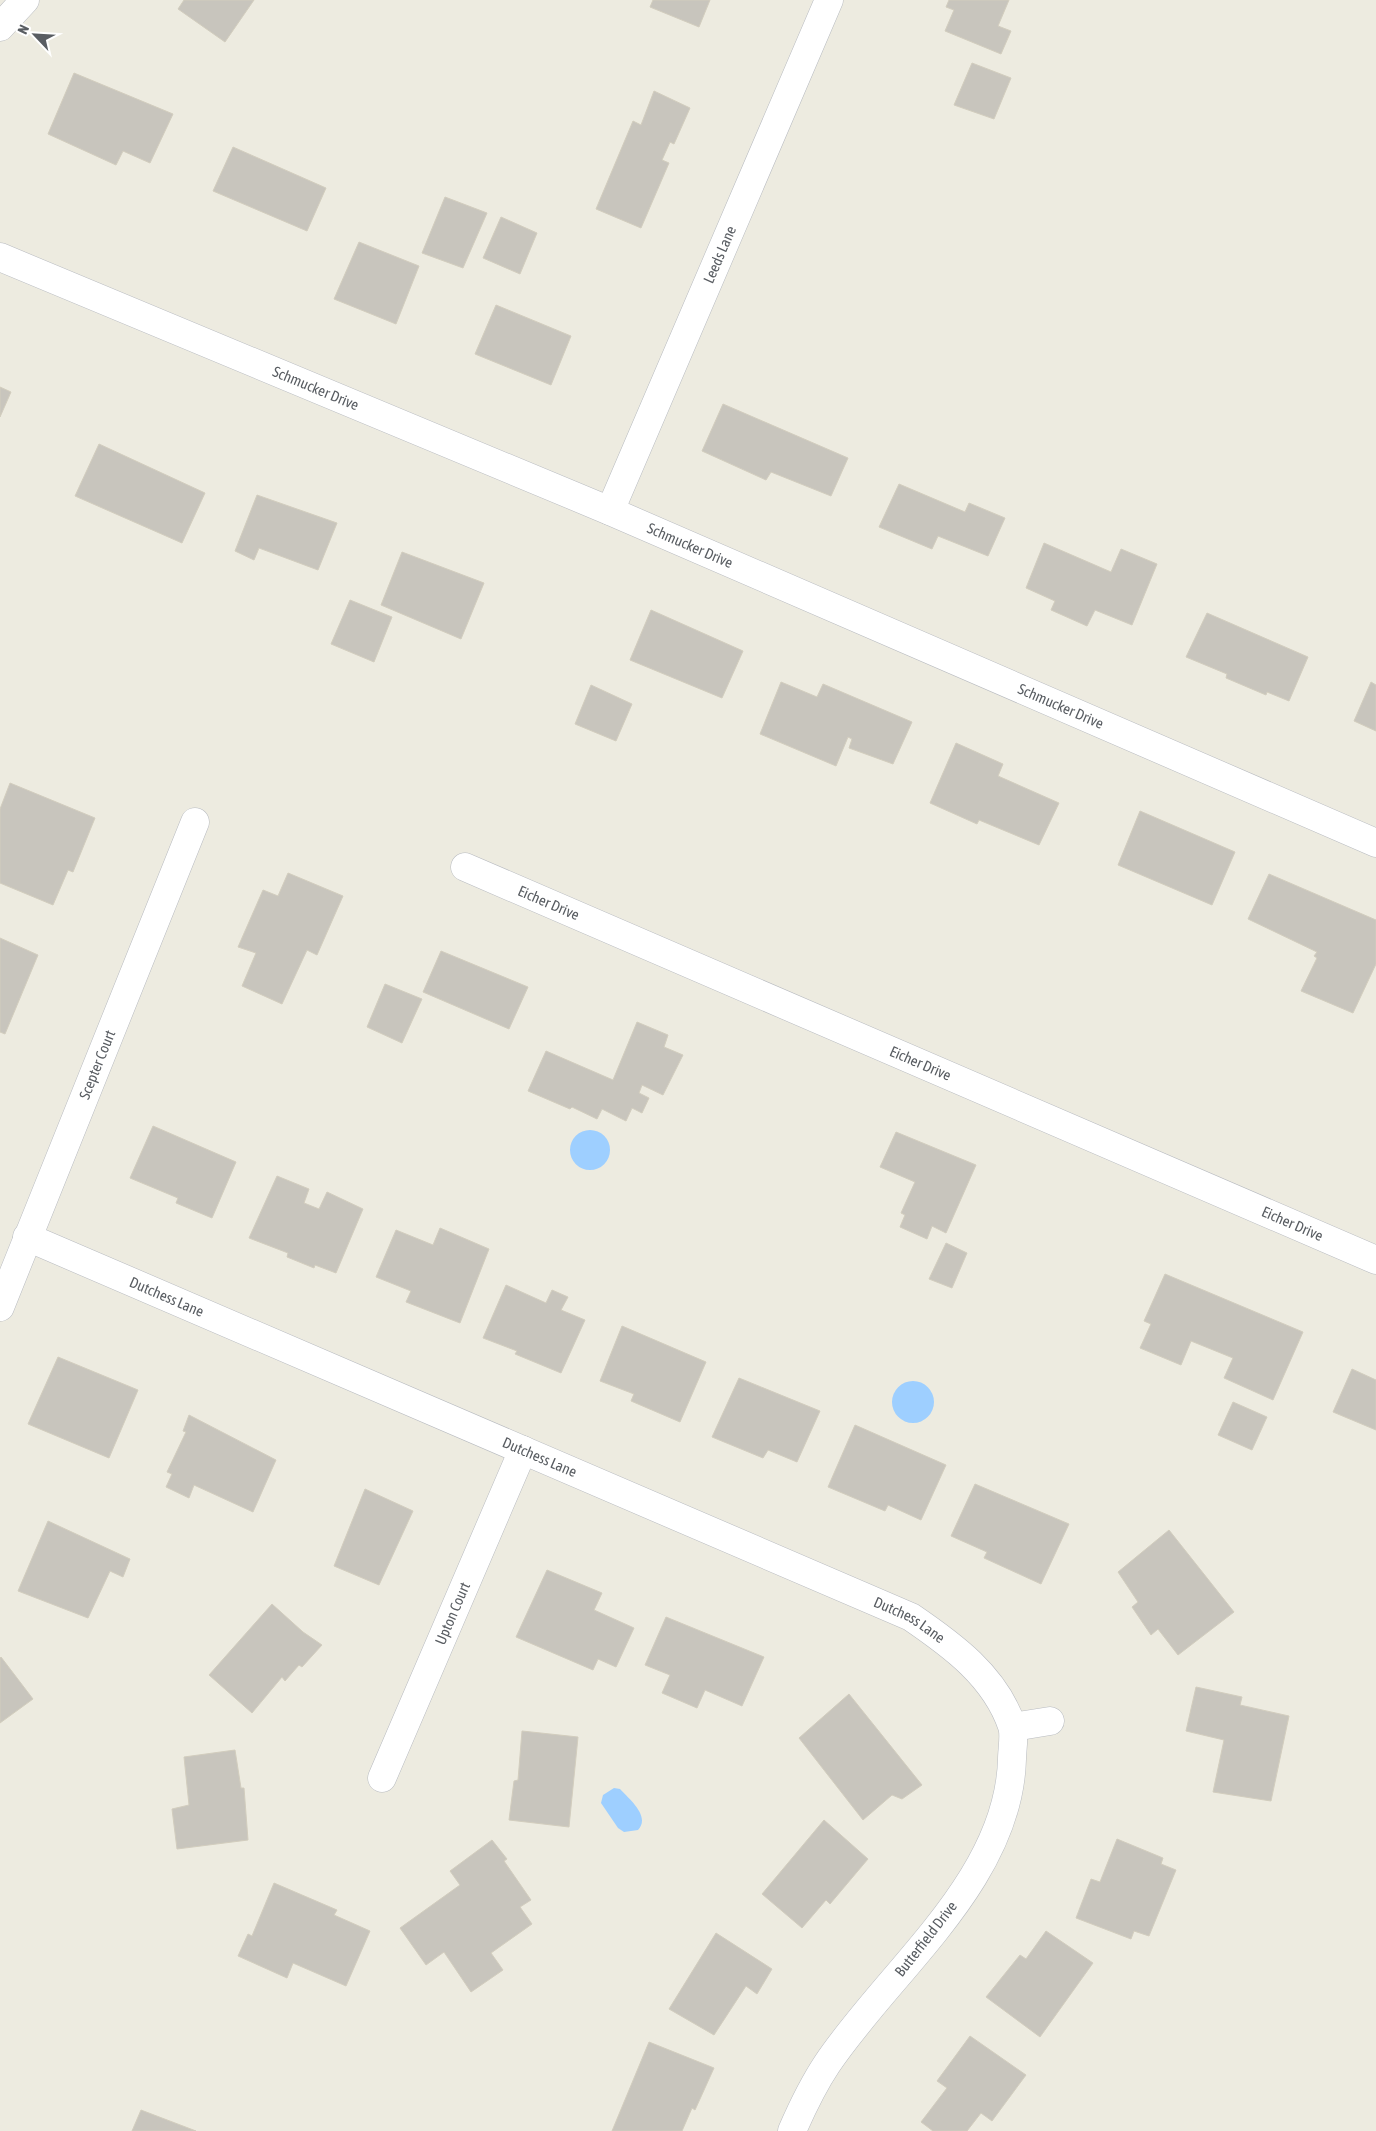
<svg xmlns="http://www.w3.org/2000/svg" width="1376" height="2131" font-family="'Asap Condensed',sans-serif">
  <rect width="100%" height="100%" fill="#edebe0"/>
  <!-- water -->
  <path fill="#9ecfff" d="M570 1150a20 20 0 1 1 40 0a20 20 0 1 1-40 0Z
    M892 1402a21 21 0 1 1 42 0a21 21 0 1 1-42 0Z
    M614,1788L620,1789C629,1799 651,1816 638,1830L624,1832L618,1828L601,1803L603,1795Z"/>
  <!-- building -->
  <path fill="#c8c5bd" stroke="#d2cdbe" d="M184,0H254L225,42L178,9Z
    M653,0H710L699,27L650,7Z
    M949,0H1009L998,26L1011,31L1001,54L945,31L954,10L946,7Z
    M972,63L1011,78L994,119L954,105Z
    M74,73L173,114L150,163L123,151L116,165L48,134Z
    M654,91L690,108L674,144L670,142L662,160L669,163L641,228L596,209L633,121L641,125Z
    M233,147L326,188L307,231L213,191Z
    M445,197L487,213L463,268L422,253Z
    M501,217L537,233L520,274L483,258Z
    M359,242L419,266L396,324L334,299Z
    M496,305L571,336L551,385L475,354Z
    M0,387L11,392L0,417Z
    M723,404L848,458L831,496L771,472L766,480L702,451Z
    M99,444L205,493L182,543L75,496Z
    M899,484L965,512L969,503L1005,518L988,556L938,536L932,549L879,527Z
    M257,495L337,523L318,570L259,548L254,560L235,551Z
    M1044,543L1111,572L1121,549L1157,564L1132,625L1095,610L1087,626L1051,610L1055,601L1026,588Z
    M402,552L484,583L461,639L381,605Z
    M350,600L392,617L374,662L331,644Z
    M651,610L743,651L722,698L630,660Z
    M1207,613L1308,657L1289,701L1267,692L1266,695L1226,678L1227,674L1186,657Z
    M781,682L817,697L823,684L912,722L893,764L849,748L852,739L848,737L836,766L760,734Z
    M1371,682L1376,685V731L1354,721Z
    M591,685L632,704L616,741L575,724Z
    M956,743L1003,764L998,776L1059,803L1039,845L979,820L977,824L930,803Z
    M10,783L95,818L73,872L68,870L53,905L0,883V809Z
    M1140,811L1235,852L1212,905L1118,865Z
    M288,873L343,896L317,955L307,950L282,1004L242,986L256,953L238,947L263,890L278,896Z
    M1269,874L1376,920V964L1353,1013L1301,991L1317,958L1314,956L1317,952L1248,919Z
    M0,938L38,955L5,1034L0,1032Z
    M441,951L528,987L509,1029L423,992Z
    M385,984L422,999L402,1043L367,1027Z
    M637,1022L668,1035L664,1047L683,1055L663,1095L642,1085L639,1093L649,1098L642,1113L632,1108L626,1121L602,1109L597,1119L572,1107L570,1109L528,1091L546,1051L613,1080Z
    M153,1126L236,1162L212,1218L176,1203L178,1198L130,1178Z
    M896,1132L976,1165L946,1233L932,1226L927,1239L900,1227L905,1215L901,1213L915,1182L880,1167Z
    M277,1176L309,1189L304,1203L319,1209L327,1192L363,1209L336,1273L315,1265L314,1268L287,1257L288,1253L249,1238Z
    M440,1228L489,1249L460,1323L406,1302L411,1291L376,1277L396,1230L433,1245Z
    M946,1243L967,1253L952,1288L929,1279Z
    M1165,1274L1303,1332L1273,1400L1224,1378L1233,1358L1191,1341L1181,1365L1140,1348L1151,1324L1144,1321Z
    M506,1285L546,1303L552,1290L568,1297L561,1310L585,1320L561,1373L515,1354L517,1351L483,1338Z
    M622,1326L706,1362L680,1422L631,1401L634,1394L600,1381Z
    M58,1357L138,1390L109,1458L28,1424Z
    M1352,1369L1376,1380V1430L1333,1412Z
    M739,1378L820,1411L797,1462L768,1450L763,1458L712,1437Z
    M1233,1402L1267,1417L1252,1450L1218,1435Z
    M189,1415L276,1460L253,1512L194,1485L189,1498L166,1487L172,1474L167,1472L186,1432L183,1431Z
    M855,1425L946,1465L921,1520L888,1505L885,1511L828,1487Z
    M975,1484L1069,1524L1041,1584L984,1558L987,1552L951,1536Z
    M365,1489L413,1511L379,1585L334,1566Z
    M48,1521L130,1559L123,1577L110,1571L88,1618L18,1591Z
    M1169,1530L1234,1612L1178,1655L1158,1629L1151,1635L1132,1607L1138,1602L1118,1572Z
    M547,1570L602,1593L594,1610L634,1628L616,1667L598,1659L593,1670L516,1637Z
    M272,1604L303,1632L322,1645L302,1667L299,1665L285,1681L282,1677L252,1713L209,1675Z
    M666,1617L764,1657L742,1706L705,1690L697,1708L662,1693L670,1675L645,1665Z
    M1,1657L33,1699L0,1723V1658Z
    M1196,1687L1242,1697L1240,1705L1289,1716L1271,1801L1213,1792L1224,1740L1186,1731Z
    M849,1694L922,1785L902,1799L892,1795L863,1820L799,1738Z
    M522,1731L578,1737L569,1827L509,1820L514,1781L518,1780Z
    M235,1750L241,1788H244L248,1840L177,1849L172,1809L189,1805L184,1757Z
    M824,1820L868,1859L830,1904L826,1900L802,1928L762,1894Z
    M1117,1839L1163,1858L1161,1864L1176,1870L1149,1936L1134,1931L1131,1939L1076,1918L1091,1879L1100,1882Z
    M492,1840L507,1859L504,1861L531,1900L520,1907L532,1924L491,1953L503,1970L471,1992L444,1952L426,1965L400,1928L460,1885L450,1871Z
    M274,1883L337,1910L334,1915L370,1931L346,1986L293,1963L287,1978L238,1956L248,1934L252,1936Z
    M1046,1931L1093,1963L1040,2037L986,1997L1020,1955L1026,1959Z
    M716,1933L772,1969L757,1994L746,1986L714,2035L669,2009Z
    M970,2036L1026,2075L992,2121L981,2113L967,2131H933L921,2122L947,2088L937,2081Z
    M649,2042L714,2068L695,2110L692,2108L682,2131H612Z
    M141,2110L196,2131H132Z"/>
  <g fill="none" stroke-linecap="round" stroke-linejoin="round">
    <!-- minor casing -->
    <g stroke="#b8bbc0" stroke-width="29">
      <g id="minor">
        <path d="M0,27L25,0"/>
        <path id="s1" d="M0,257L610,511L1376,843"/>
        <path id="s2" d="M610,511L829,0"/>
        <path id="s3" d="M465,867L1376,1260"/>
        <path id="s4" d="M27,1237L911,1617C952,1645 995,1676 1012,1726C1015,1735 1012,1750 1012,1759C1009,1880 890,1970 827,2064C813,2085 802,2108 792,2131"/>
        <path id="s5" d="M0,1307L195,822"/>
        <path d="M1013,1727L1050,1721"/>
        <path id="s6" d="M382,1778L523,1450"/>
      </g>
    </g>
    <!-- minor -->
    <use href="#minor" stroke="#fff" stroke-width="28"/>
  </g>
  <g text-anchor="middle" stroke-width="4" stroke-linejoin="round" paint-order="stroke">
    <!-- street labels -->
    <g font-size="15" fill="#595d62" stroke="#fff">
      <text dy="5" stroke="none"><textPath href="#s2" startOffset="279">Leeds Lane</textPath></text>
      <text dy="5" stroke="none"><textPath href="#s1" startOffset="342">Schmucker Drive</textPath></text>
      <text dy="5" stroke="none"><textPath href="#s1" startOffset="748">Schmucker Drive</textPath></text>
      <text dy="5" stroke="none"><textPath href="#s1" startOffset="1152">Schmucker Drive</textPath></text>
      <text dy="5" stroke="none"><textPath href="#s3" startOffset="91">Eicher Drive</textPath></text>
      <text dy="5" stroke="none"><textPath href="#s5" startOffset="261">Scepter Court</textPath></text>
      <text dy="5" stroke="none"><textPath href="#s3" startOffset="496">Eicher Drive</textPath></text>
      <text dy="5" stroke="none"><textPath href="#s3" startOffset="901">Eicher Drive</textPath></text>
      <text dy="5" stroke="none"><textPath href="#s4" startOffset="152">Dutchess Lane</textPath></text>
      <text dy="5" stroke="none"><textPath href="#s4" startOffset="558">Dutchess Lane</textPath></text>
      <text dy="5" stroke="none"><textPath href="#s6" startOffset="179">Upton Court</textPath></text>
      <text dy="5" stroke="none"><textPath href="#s4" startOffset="962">Dutchess Lane</textPath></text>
      <text transform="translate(926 1939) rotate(-52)" y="5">Butterfield Drive</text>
    </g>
  </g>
  <!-- north arrow -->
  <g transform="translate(35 35) rotate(295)" stroke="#ffffff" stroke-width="4" paint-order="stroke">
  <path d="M0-4L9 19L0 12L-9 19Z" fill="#595d62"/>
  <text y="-8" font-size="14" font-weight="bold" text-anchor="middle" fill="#595d62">N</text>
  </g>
</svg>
